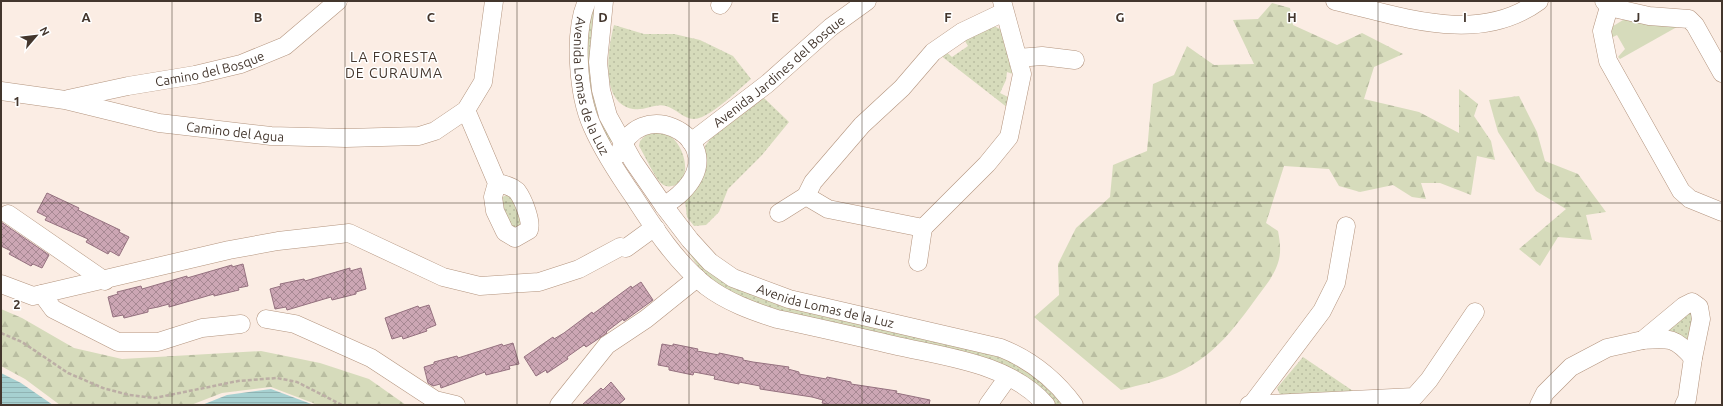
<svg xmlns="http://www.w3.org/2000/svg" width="1723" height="406" font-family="Ubuntu,sans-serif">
  <defs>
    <pattern id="grass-dots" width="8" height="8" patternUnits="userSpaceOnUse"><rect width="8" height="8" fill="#d6dbbb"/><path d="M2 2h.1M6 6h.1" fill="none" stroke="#b9bda1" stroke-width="1.8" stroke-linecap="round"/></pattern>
    <pattern id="forest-firs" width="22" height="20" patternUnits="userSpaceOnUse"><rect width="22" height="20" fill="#d6dbbb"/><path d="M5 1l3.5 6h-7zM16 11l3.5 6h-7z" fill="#b9bda1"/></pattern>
    <pattern id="water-rules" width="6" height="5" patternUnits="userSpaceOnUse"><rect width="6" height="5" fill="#a6d0d0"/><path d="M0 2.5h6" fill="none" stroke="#90b3b3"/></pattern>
    <pattern id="building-cross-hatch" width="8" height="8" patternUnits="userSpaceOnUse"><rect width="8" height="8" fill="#cca6b4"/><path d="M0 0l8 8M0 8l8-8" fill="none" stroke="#a78893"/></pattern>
  </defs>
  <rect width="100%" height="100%" fill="#fbede4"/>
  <!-- grass -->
  <path fill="url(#grass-dots)" d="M596,1L616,143L609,141L589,103L586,34Z
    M614,25L644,34H674L700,40L733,56L751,79C737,91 718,110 702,117C686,124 680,110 666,106C655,103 645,111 633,109C599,103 608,48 614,25Z
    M994,26L1004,31L1016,75L1007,72L1006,80L1000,93L1010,98L1008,108L940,55L944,50L952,57L968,46L962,36Z
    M764,98L789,122L762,155L728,189L719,212L706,225L694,226L687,217L685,201L705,158V146L711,138Z
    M648,133C653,133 659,132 664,133C682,137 697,180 672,186C668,187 664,186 661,183C655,178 644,154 639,146L640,141Z
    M507,195L514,197L523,227L512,228L501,204L502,197Z
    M673,230L712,271L993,351L1023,364L1066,405H1055L1041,389L763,309L706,278Z
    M1691,309H1697L1690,341L1665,332Z
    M1303,357L1356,393L1282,399L1277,388Z"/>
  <!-- forest -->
  <path fill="url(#forest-firs)" d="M1272,3L1290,8L1293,25L1337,45L1362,33L1403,54L1374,67L1364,99L1419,112L1459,133V89L1478,104L1474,116L1491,141L1495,160L1477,156L1471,195L1440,183H1421L1426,199L1412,197L1393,185L1360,192L1339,186L1329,169L1284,166L1266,223L1278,231C1282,252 1281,262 1269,281C1241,318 1221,353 1177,373C1160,381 1139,385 1121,390L1034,317L1059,295L1058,264L1076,228L1110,197L1113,165L1147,151L1153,84L1174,75L1187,46L1214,65L1254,64L1233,20L1258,19Z
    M1519,96L1537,132L1545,161L1578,174L1606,212L1586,215L1592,240L1558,237L1540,266L1519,249L1566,209L1536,191L1498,132L1489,100Z
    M1,309L22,318L74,348L122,359L261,351L320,363L369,379L406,405H318L271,387L222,393L191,405H60L25,379L1,366Z"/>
  <!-- green -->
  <path fill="#d6dbbb" d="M1628,17L1684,23L1620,59L1618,57L1625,49L1617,35L1609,39L1610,28Z"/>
  <!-- water -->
  <path fill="url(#water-rules)" d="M1,373L21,383L53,405H1Z
    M271,389L314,405H202L227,395Z"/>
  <!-- building -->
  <path fill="url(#building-cross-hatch)" stroke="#95717f" d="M47,193L79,208L78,210L120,230L119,232L129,237L119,256L110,251L108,254L86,242L88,239L45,220L47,217L37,212Z
    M1,222L49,255L42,268L33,264L31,266L9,254L11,251L1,246Z
    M243,264L248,286L238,288L239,290L214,296V294L169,307V304L158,307L148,309V312L124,318L123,315L113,317L108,297L118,294L117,292L141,286L142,289L187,276V278L232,265V267Z
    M350,268V271L361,268L366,289L356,292V294L332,300L331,297L287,310L286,307L275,309L270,289L281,286L280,284L304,279L305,281Z
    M641,282L653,300L624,321L623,319L606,332L607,333L586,347L584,345L567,357L568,359L547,373L546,370L536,376L524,357L553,337L554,339L564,333L592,312L593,314L631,286L632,288Z
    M429,305L436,325L426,329L427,331L403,339L402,336L392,339L385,318L418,306L419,308Z
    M513,343L519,364L509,366L510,369L486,375L485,372L441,388L440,384L433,386L428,383L424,367L434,364V362L457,356L458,358L502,344L503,346Z
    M662,344L673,346V344L698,349L697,351L719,355V353L743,358V360L753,362L789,367L788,369L799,372V374L826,379L827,377L851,382V384L897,391L896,393L930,400L929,405H832L822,403L823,400L812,397L760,389V386L739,382V384L714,379L715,376L694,372L693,375L669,370V367L658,365Z
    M611,382L625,399L618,405H582L601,388L603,390Z"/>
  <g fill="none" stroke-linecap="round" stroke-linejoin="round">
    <!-- minor casing -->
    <g stroke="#b3947e" stroke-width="19">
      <g id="minor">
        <path id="s1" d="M587,1C573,32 578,95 592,126C603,151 618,174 634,197C654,228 676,262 706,286C727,302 752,311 777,319C816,327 854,336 893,345C944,357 1010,363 1046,405"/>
        <path id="s2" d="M604,1L598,62L601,90L608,116L633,161L664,206L690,240L710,262L733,278L789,299L1001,348C1031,360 1054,378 1074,405"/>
        <path d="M1335,1C1401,16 1478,46 1539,1"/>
        <path d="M1604,1L1609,7L1649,16L1689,19L1695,25L1722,73"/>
        <path d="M720,5L723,1"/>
        <path d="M1609,7L1602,31L1608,61L1681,191L1690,199L1722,212"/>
        <path d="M1018,58L1042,56L1075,60"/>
        <path id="s3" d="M1,91L65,100L159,123L271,136L346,138L419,136L435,131L466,110L483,82L494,1"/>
        <path id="s4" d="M68,99L128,86L195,75L241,64L285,46L338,1"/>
        <path d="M466,110L497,183L493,197L495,211L505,232L515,238L529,230C532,221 523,199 517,191C511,186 504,184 497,183"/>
        <path id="s5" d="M691,142L767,84L831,27L867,1"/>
        <path d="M619,154C638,95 721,134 691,181C684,192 674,199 664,206"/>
        <path d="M806,196L828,209L923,228L987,164L1009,137L1022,74L1002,1"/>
        <path d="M779,213L806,196L813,182L862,125L902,88L933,52L962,32L1004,12"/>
        <path d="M8,214L105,281"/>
        <path d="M918,262L923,228"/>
        <path d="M1,284L33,296L229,250L278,241L349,233L443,277L480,286L539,282L579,269L620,247L626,248L648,232L656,229"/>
        <path d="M42,294L53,309L118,342H158L202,328L241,324"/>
        <path d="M266,319L295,324L371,358L435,400L456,405"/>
        <path d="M1643,340C1669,338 1675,337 1693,358"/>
        <path d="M1252,404L1322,311L1336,283L1346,226"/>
        <path d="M559,405L607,345L646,319L697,278"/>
        <path d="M988,405L1008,377"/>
        <path d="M1249,405L1414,397L1429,380L1475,312"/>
        <path d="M1539,405L1545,393L1571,367L1607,348L1643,340L1684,306L1692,302L1699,307L1701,319L1693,358L1687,399L1684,405"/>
      </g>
    </g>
    <!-- path -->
    <path stroke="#bcaea5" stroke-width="2.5" stroke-dasharray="4 2" stroke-linecap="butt" d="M1,333L22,342L68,373L103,388L129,395L155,398L238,381L277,378L297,382L342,405"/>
    <!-- minor -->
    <use href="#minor" stroke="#fff" stroke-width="18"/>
  </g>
  <!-- grid -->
  <path fill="none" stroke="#43362d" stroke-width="1" stroke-opacity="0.55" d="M172,1V405M345,1V405M517,1V405M689,1V405M862,1V405M1034,1V405M1206,1V405M1378,1V405M1551,1V405M1,203H1722"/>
  <g text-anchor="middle" stroke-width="3" stroke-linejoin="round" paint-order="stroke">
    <!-- street labels -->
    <g font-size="13" fill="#43362d" stroke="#fff">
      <text dy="5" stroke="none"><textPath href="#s4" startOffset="145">Camino del Bosque</textPath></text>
      <text dy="5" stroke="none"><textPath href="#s5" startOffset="113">Avenida Jardines del Bosque</textPath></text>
      <text dy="5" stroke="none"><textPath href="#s1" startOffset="88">Avenida Lomas de la Luz</textPath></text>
      <text dy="5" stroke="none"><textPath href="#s3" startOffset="238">Camino del Agua</textPath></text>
      <text dy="5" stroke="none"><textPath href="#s2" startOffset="420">Avenida Lomas de la Luz</textPath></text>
    </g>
    <!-- neighbourhood labels -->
    <g font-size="14" letter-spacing="1" fill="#43362d" stroke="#fff">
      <text x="394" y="62">LA FORESTA<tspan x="394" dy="16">DE CURAUMA</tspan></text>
    </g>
  </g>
  <g font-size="13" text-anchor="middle" font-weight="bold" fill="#43362d" stroke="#fff" stroke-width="3" stroke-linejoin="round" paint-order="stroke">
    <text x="86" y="22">A</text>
    <text x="258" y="22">B</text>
    <text x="431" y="22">C</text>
    <text x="603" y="22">D</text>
    <text x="775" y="22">E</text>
    <text x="948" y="22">F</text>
    <text x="1120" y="22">G</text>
    <text x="1292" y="22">H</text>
    <text x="1465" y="22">I</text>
    <text x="1637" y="22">J</text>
    <text x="17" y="106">1</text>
    <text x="17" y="309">2</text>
  </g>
  <!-- border -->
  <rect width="1723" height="406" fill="none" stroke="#43362d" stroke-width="4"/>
  <!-- north arrow -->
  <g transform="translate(36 36) rotate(62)" stroke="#ffffff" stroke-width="3" paint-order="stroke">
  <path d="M0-3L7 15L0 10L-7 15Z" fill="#43362d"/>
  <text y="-6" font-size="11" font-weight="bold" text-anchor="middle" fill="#43362d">N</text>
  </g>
</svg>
